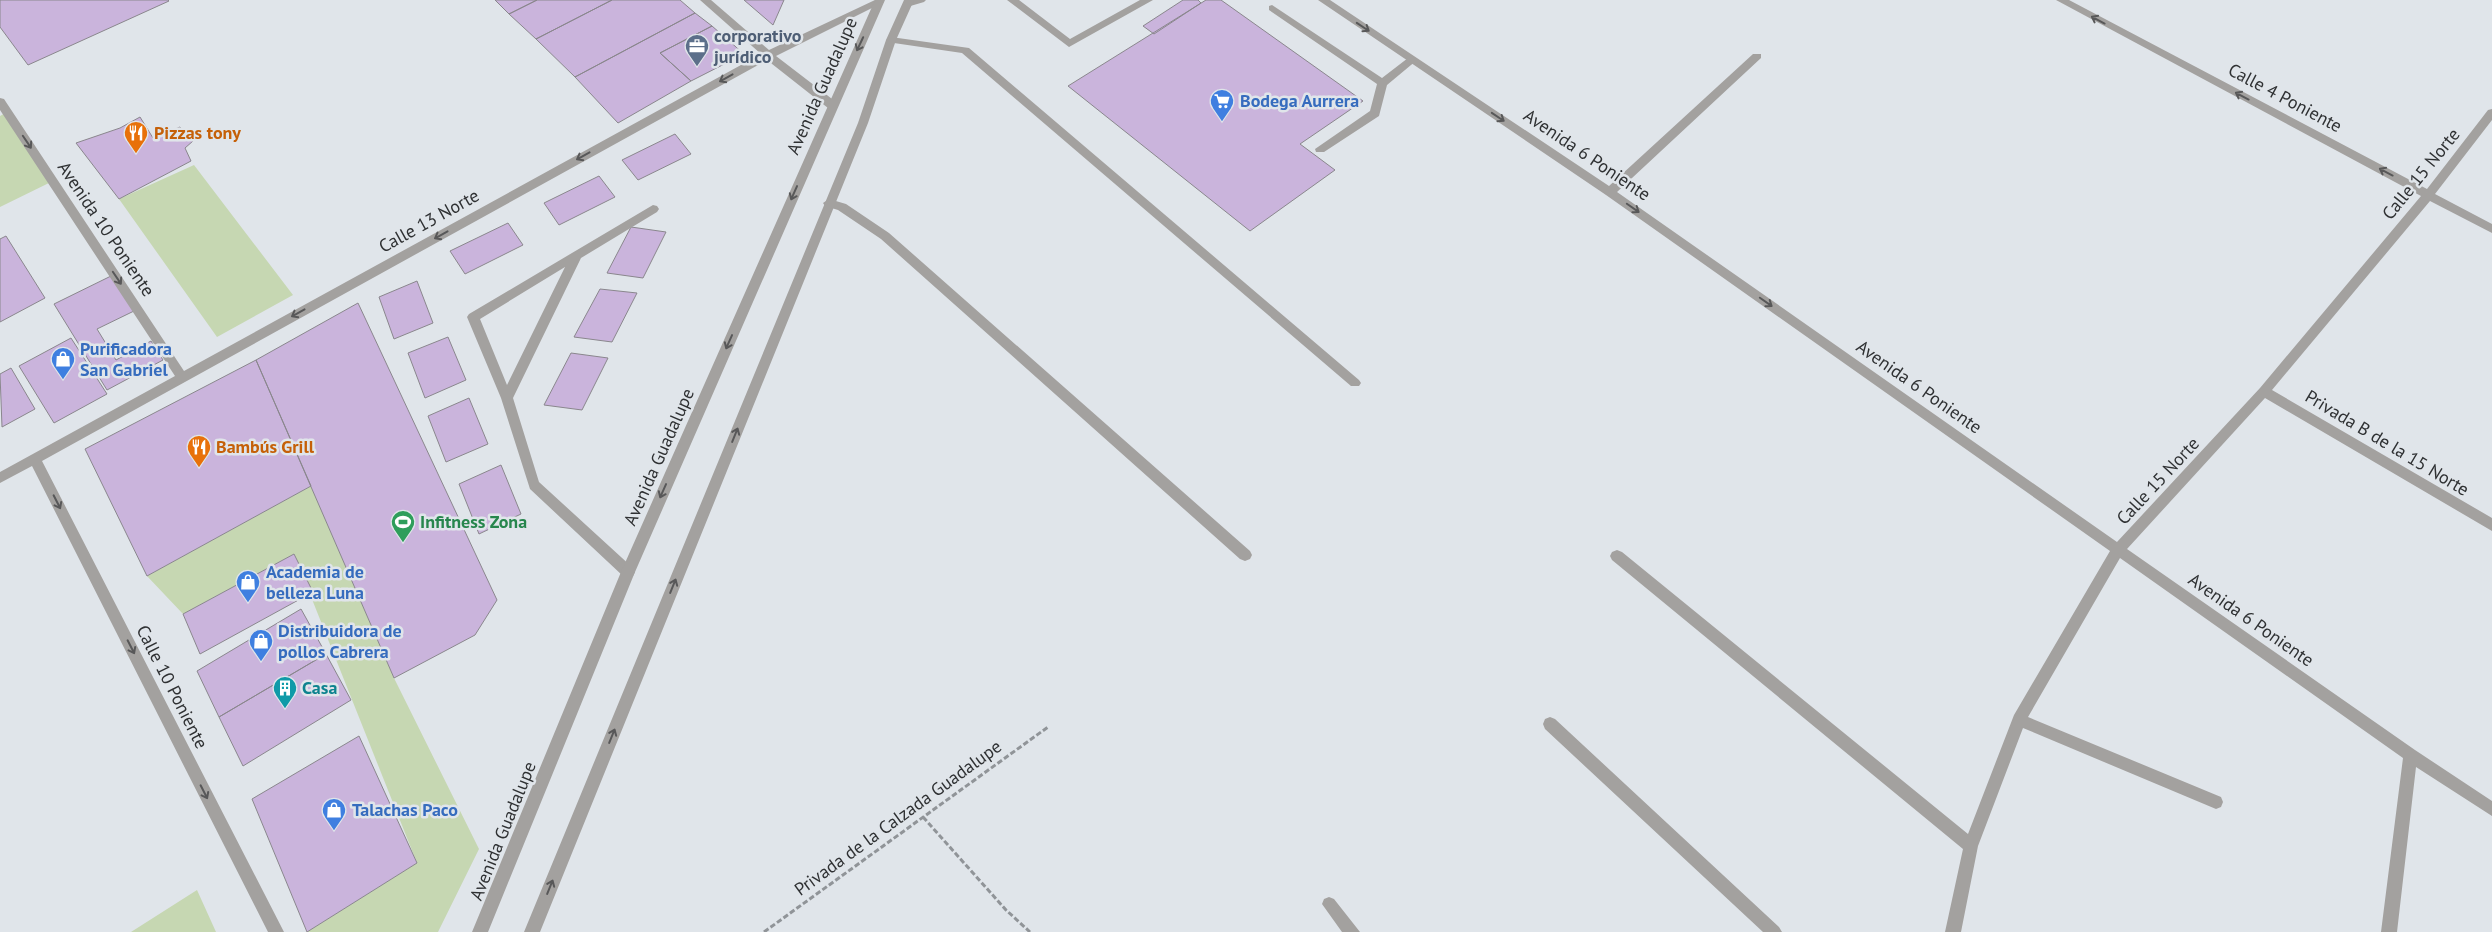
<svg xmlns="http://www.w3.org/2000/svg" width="2492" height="932" font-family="'PT Sans',sans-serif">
  <rect width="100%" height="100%" fill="#e0e5ea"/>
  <!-- green -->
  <path fill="#c6d7b2" d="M7,112L51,182L0,207V116Z
    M194,165L293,295L217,337L119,199Z
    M311,486L394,678L479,849L438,932H307L417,863L294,554L183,614L147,576Z
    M197,890L216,932H131Z"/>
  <!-- building -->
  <path fill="#cab4dc" stroke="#8a878d" d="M0,0H168L169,1L28,65L0,27Z
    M495,0H537L509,14Z
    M537,0H612L536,39L509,14Z
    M612,0H680L695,13L575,77L536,39Z
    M744,0H784L773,25Z
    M1183,0H1198L1201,3L1154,34L1143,26Z
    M1206,0H1221L1363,101L1300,144L1335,170L1250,231L1068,86Z
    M695,13L712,26L660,53L691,81L618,123L575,77Z
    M712,26L744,54L691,81L660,53Z
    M140,117L153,138L180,127L193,141L185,148L191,161L119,199L76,143L120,128Z
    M675,134L691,154L638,180L622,160Z
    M599,176L615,197L559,225L544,203Z
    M508,223L523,245L465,274L450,251Z
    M631,227L666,232L643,278L607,273Z
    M6,236L45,298L0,322V239Z
    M111,276L134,311L97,329L116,360L151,341L163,360L107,390L54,304Z
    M417,281L433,323L394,339L379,297Z
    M600,289L637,293L612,342L574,337Z
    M358,303L497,600L475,635L394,678L256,360Z
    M448,337L466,380L425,398L408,353Z
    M71,338L107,394L54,423L19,366Z
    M571,353L608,358L582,410L544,405Z
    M256,360L311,486L147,576L85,449Z
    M11,368L35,409L2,427L0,374Z
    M469,398L488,444L446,462L428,416Z
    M501,465L521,514L479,534L459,484Z
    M294,554L313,592L200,654L183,614Z
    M301,609L326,654L219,717L197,671Z
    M326,654L351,700L243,766L219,717Z
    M359,736L417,863L307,932L252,799Z"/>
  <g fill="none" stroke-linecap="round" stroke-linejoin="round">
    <!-- path -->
    <path stroke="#909498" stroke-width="3" stroke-dasharray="5.5 2.5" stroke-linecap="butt" d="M923,817L1006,910L1030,932
      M764,932L1048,727"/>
    <!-- service -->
    <path fill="#a3a19f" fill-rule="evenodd" d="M909,0H926L924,2L907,7L904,6V2Z
      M1007,0H1019L1070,39L1140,0H1153L1069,47Z
      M1272,5L1382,78L1408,58L1412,56L1417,60L1387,85L1379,116L1324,152H1316L1315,149L1370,111L1377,84L1269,10V6Z
      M891,37L969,48L1359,380L1361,383L1359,386H1351L962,53L887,42L886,40Z
      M653,205L657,206L659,209L657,212L581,258L513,398L539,482L633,568L635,572L633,576L628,578L623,576L530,489L501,398L467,317L469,314ZM565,267L507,385L480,319Z"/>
    <!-- minor -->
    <path fill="#a3a19f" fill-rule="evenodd" d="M700,0H711L769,50L875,0H883L884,2L776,56L836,102V108H828L767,60L42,461L284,932H268L32,466L0,483V472L175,376L0,110V98L4,99L184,371L761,54Z
      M1318,0H1330L1609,186L1753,54H1761V58L1617,192L2117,542L2260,388L2421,196L2056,0H2069L2427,189L2488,110L2492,109V120L2435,194L2492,224V233L2430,201L2272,390L2492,518V531L2265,398L2127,549L2415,750L2492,801V816L2416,767L2397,932H2381L2403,758L2120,558L2028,717L2221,797L2223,802L2221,807L2216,809L2023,728L1978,846L1961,932H1945L1963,849L1612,560L1610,556L1612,552L1617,550L1622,552L1968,834L2014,715L2110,551L1606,195Z
      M829,199L846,204L889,233L1250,551L1252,555L1250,559L1245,561L1240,559L881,239L838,210L825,206L823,203Z
      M1550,717L1555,719L1779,927L1782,932H1763L1545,729L1543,724L1545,719Z
      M1329,897L1334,899L1360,932H1342L1322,904L1324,899Z"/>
    <!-- tertiary -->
    <path fill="#a3a19f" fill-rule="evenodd" d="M875,0H885L635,572L488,932H472L621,572Z
      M904,0H914L896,40L868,123L540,932H524L858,123L886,40Z"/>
  </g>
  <!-- one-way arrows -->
  <defs><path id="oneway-shaft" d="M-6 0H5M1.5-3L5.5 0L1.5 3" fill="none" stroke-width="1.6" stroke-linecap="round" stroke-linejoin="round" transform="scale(1.25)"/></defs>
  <g stroke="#585859">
    <use href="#oneway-shaft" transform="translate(2098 20) rotate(-152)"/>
    <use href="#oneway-shaft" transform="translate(1363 27) rotate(34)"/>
    <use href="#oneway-shaft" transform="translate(860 44) rotate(115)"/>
    <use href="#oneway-shaft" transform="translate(726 78) rotate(151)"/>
    <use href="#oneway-shaft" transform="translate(2242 96) rotate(-152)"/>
    <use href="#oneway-shaft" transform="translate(1498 117) rotate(34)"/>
    <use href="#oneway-shaft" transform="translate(27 142) rotate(56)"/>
    <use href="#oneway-shaft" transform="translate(583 156) rotate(151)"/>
    <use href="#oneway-shaft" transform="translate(2386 172) rotate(-152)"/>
    <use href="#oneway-shaft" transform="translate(794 193) rotate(114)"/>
    <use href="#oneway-shaft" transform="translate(1633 208) rotate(35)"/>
    <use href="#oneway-shaft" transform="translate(441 235) rotate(151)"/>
    <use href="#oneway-shaft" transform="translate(117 278) rotate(56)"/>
    <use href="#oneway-shaft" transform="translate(1766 302) rotate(35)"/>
    <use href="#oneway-shaft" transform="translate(298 313) rotate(151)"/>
    <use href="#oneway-shaft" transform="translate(729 342) rotate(114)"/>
    <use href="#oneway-shaft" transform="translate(735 435) rotate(-68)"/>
    <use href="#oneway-shaft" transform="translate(663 491) rotate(114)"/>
    <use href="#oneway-shaft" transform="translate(57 502) rotate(63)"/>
    <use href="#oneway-shaft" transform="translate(673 586) rotate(-68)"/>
    <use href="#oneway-shaft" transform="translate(131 647) rotate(63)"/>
    <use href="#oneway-shaft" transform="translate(612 736) rotate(-68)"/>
    <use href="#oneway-shaft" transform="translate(204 792) rotate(63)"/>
    <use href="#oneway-shaft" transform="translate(550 887) rotate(-68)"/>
  </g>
  <!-- icons -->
  <defs>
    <g id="office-pin" transform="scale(1.25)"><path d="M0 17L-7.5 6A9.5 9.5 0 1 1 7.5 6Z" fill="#5c6f8a" stroke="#e0e5ea"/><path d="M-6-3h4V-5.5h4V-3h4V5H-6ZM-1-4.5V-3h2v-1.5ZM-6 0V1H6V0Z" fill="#fff"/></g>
    <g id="supermarket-pin" transform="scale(1.25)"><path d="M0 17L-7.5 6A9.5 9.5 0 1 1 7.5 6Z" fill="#3f7fe0" stroke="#e0e5ea"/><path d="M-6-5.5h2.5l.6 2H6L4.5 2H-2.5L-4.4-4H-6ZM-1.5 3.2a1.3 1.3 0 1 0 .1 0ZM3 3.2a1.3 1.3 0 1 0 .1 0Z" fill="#fff"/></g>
    <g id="restaurant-pin" transform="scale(1.25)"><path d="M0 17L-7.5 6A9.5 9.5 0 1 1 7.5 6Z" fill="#e8710a" stroke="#e0e5ea"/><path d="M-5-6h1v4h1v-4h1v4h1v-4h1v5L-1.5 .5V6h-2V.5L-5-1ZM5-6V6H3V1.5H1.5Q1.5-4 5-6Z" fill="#fff"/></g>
    <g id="shop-pin" transform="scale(1.25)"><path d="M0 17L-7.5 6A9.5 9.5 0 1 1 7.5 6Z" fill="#3f7fe0" stroke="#e0e5ea"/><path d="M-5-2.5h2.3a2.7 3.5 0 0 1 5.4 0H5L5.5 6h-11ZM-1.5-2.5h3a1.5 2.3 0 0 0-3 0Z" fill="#fff"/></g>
    <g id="stadium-pin" transform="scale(1.25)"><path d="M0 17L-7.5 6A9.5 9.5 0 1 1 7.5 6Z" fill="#2e9e5b" stroke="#e0e5ea"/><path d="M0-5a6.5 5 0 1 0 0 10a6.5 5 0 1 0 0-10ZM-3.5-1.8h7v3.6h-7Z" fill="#fff"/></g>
    <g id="building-pin" transform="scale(1.25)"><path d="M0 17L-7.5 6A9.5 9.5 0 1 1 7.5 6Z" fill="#0f9aa8" stroke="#e0e5ea"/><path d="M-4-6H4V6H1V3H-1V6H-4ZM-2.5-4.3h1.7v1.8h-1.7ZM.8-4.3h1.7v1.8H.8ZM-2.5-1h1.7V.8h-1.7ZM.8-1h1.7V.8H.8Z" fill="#fff"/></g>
  </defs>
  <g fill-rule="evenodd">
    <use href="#office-pin" x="697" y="46"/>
    <use href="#supermarket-pin" x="1222" y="101"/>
    <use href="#restaurant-pin" x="136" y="133"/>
    <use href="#shop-pin" x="63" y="359"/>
    <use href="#restaurant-pin" x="199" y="447"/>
    <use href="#stadium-pin" x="403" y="522"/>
    <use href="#shop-pin" x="248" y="582"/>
    <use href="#shop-pin" x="261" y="641"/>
    <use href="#building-pin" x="285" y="688"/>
    <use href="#shop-pin" x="334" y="810"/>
  </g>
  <g text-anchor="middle" stroke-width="5" stroke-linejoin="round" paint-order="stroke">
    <!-- service labels -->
    <g font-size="18" font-weight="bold" fill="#4e5e75" stroke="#e0e5ea" text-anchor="start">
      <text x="714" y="42">corporativo<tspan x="714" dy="21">jurídico</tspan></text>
    </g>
    <!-- street labels -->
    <g font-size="18" fill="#2f3133" stroke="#e0e5ea">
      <text transform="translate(822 86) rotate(-66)" y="6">Avenida Guadalupe</text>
      <text transform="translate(2285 98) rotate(28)" y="6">Calle 4 Poniente</text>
      <text transform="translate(1587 155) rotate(34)" y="6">Avenida 6 Poniente</text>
      <text transform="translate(2421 174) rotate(-51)" y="6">Calle 15 Norte</text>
      <text transform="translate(429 221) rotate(-29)" y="6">Calle 13 Norte</text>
      <text transform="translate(106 229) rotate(56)" y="6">Avenida 10 Poniente</text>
      <text transform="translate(1919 387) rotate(35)" y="6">Avenida 6 Poniente</text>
      <text transform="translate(2387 443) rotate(31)" y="6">Privada B de la 15 Norte</text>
      <text transform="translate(659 457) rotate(-66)" y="6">Avenida Guadalupe</text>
      <text transform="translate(2158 481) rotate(-47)" y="6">Calle 15 Norte</text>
      <text transform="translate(2251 620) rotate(35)" y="6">Avenida 6 Poniente</text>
      <text transform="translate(172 687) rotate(63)" y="6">Calle 10 Poniente</text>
      <text transform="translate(898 818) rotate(-36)" y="6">Privada de la Calzada Guadalupe</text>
      <text transform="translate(503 831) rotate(-68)" y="6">Avenida Guadalupe</text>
    </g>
    <!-- shop labels -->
    <g font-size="18" font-weight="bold" fill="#366cbe" stroke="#e0e5ea" text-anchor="start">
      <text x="1240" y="107">Bodega Aurrera</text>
      <text x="80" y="355">Purificadora<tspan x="80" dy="21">San Gabriel</tspan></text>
      <text x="266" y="578">Academia de<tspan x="266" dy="21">belleza Luna</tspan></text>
      <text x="278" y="637">Distribuidora de<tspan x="278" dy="21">pollos Cabrera</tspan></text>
      <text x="352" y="816">Talachas Paco</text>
    </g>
    <!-- food labels -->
    <g font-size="18" font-weight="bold" fill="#c56008" stroke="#e0e5ea" text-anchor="start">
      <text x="154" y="139">Pizzas tony</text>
      <text x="216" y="453">Bambús Grill</text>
    </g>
    <!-- leisure labels -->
    <g font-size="18" font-weight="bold" fill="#27864d" stroke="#e0e5ea" text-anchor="start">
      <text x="420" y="528">Infitness Zona</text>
    </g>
    <!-- culture labels -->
    <g font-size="18" font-weight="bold" fill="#0d838f" stroke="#e0e5ea" text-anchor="start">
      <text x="302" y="694">Casa</text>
    </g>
  </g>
</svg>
